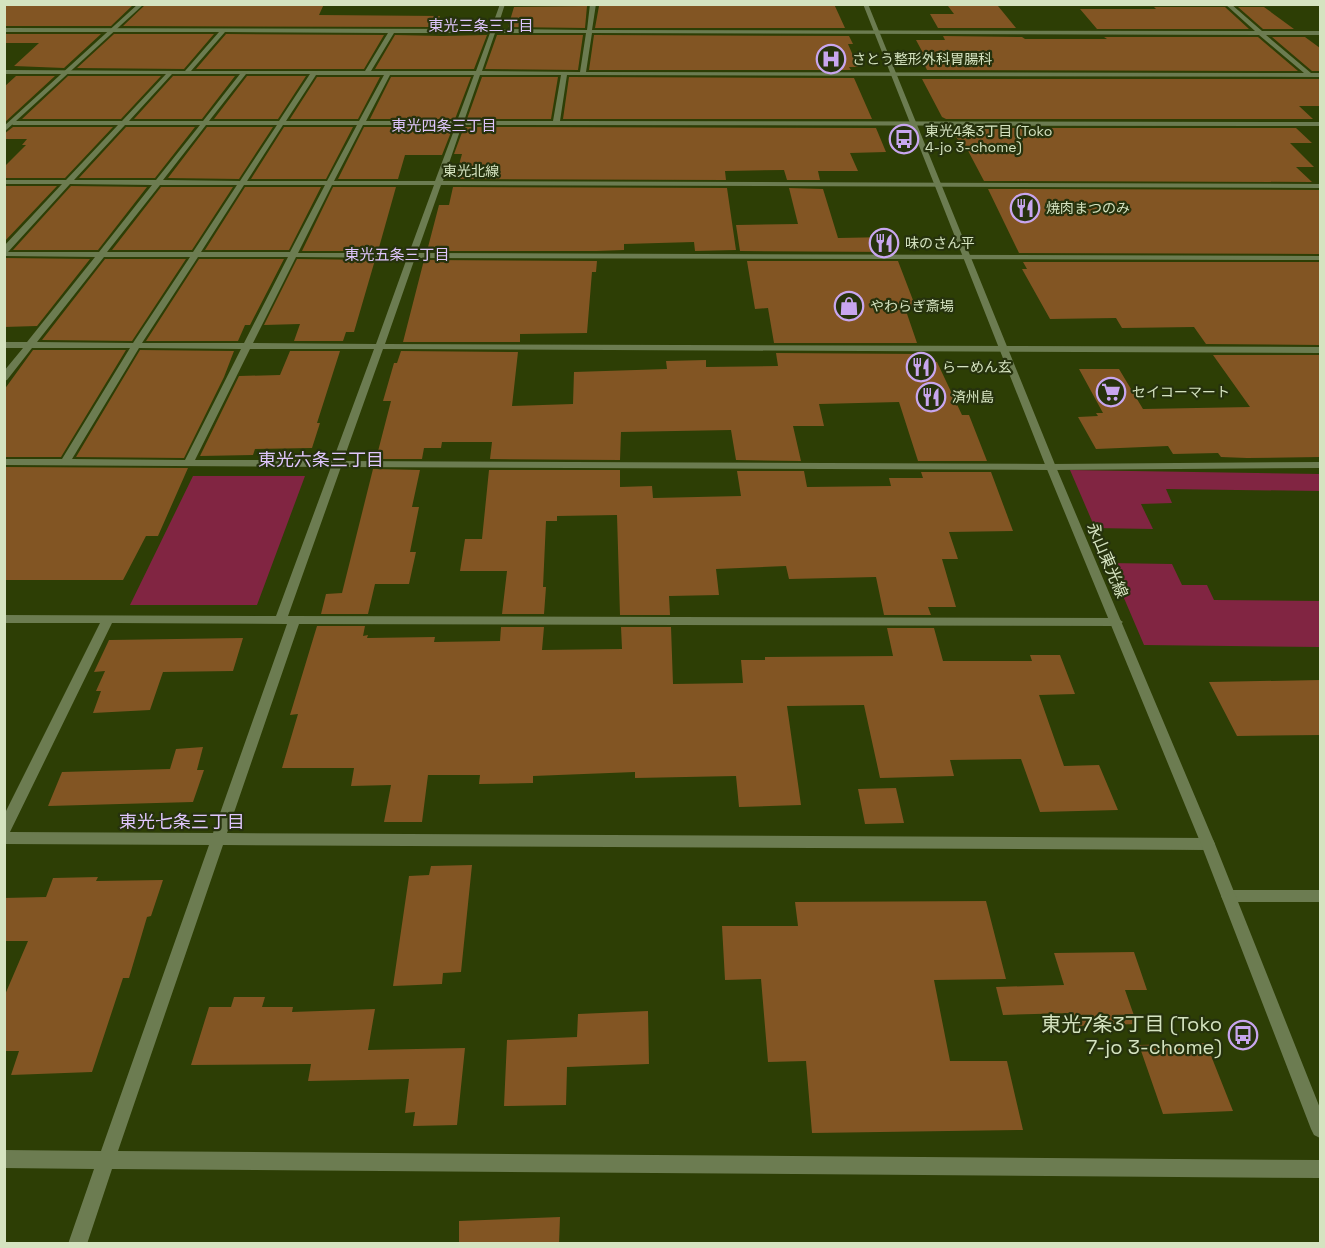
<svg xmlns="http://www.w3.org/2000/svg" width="1325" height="1248" font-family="'Space Grotesk','Noto Sans JP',sans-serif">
  <rect width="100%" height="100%" fill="#2d3e05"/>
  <!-- green -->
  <path fill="#812542" d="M1070,470L1320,474V491L1166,489L1172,503L1141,504L1153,529L1095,528Z
    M193,476H305L257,605H130Z
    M1109,563L1172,564L1182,585H1207L1214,600L1320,601V647L1144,645Z"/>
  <!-- building -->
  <path fill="#825523" d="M4,4H134L111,26H4Z
    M146,4H324L319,15L440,16L437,25L438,27L123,26Z
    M834,4L845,28H595L599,6Z
    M587,6L585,28L508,27L514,7Z
    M948,6H998L1016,28H938L930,14H954Z
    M1154,7H1225L1249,29H1097L1080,9H1156Z
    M1238,7H1264L1294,29H1263Z
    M4,34H101L64,68L14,66L39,43H4Z
    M114,34H214L184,69L77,68Z
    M226,34L384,35L364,69H196Z
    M395,35L442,36L487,35L474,69H375Z
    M497,35H583L578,70L485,69Z
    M594,35L849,36L853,44H848L858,67H849L851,70H589Z
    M943,36L1022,37L1025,39H1107L1104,37H1258L1298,71L927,70L919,53H923L916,40H945Z
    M1272,37H1305L1320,48V71H1312Z
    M16,76H55L4,123V87Z
    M68,76H161L121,119H22Z
    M173,76H235L202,119H134Z
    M247,76H306L278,119H214Z
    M317,77H380L358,119H290Z
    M391,77H471L455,119H370Z
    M482,77H558L551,119H467Z
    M569,77L854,78L872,119H563Z
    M922,79H1320V106H1299L1313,119H946L942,117Z
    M13,127H113L65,178H4V167L26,145H22L27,139H4V134Z
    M126,127H195L155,178H79Z
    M207,127H273L239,179L168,178Z
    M284,127H353L326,179H251Z
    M364,127H453L442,155H405L398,179H338Z
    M464,127L876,128L886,152L850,153L858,171H818L820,180H787L784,170L725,171L726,180L455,179L462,154H454Z
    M951,128H1296L1312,143H1290L1314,167H1296L1312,182L984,181L965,145L962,140H958Z
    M4,186H57L4,242Z
    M71,186L147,187L98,250H13Z
    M161,187H233L192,250H112Z
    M245,187H321L289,250H205Z
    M333,187H396L378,251H302Z
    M453,187L727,188L736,250L695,251L694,242L624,244V250L597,251H427L439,205H449Z
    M789,188L823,189L838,238L889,237L895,252L740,251L736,225L798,224Z
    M988,189L1320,190V254L1019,253Z
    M4,258L90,259L37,326L4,327Z
    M105,259H186L132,341L42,340Z
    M199,259H284L250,325H245L238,341H146Z
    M297,259L375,260L354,332H346L343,341H294L300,324L264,325Z
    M424,260L597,261L596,272H592L587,333L520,334V342H403Z
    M747,261H898L916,308H905L917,343H774L768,308L755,309Z
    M1023,262H1320V345L1206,344L1194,327L1122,328L1116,318L1050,319L1022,269H1027Z
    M33,350H126L61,457H4V390Z
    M140,350L234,351L224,377L184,458L76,457Z
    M290,351H340L317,423H320L312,448L255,449L253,455L200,456L239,376L280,375Z
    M401,351L518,352L512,406L573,404L574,372L667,369L666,361L706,360V367L778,366L776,353L921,354L923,360L937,362L962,415H969L987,461H918L899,402L819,404L824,426H793L801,461L736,460L731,430L621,432L620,460L490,459L492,442H442L441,448H424L422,459H376L391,401H383L394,363H397Z
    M1213,355H1320V457L1247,458L1221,457L1218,453L1173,454L1168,446L1096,449L1078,417L1098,416L1096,413H1103L1079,369H1119L1143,409L1250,407Z
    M4,467L188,468L158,536H146L123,580H4Z
    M373,469L420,470L412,507H419L410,552H416L409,584H375L368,614H321L326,594L342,593Z
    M489,470H620V487L652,486L653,498L741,496L737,471H804L807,487L891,486L889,478H923L921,472H991L1013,531L949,532L958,559H942L956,607H928L931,615H884L876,577L789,579L786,566L716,569L719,595L669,596L670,615H620L617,515L557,516V521H546L543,587H546L544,614H502L507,571H460L465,539H482Z
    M317,626H365L363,636L368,635L367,638L435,637L434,642L500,641L501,627H544L542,650L622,649L621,627H671L673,684L743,683L741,660H765V657L893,656L887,628H934L943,661H1032L1030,655H1060L1075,694L1039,695L1064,766L1099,765L1118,810L1040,812L1021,759L950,760L954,776L880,778L864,705L787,706L801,805L739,807L736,776L635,778V772L533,776V783L479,784L480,775H428L422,822H384L391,785L351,786L354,768H282L298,714L290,715Z
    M243,638L233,671L163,672L150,710L93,713L101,691H96L105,671L94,672L109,640Z
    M1320,680V735L1237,736L1209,682Z
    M203,747L197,770H204L193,802L48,806L62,772L170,769L176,749Z
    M896,788L904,823L865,824L858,789Z
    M472,865L461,972L443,973L442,984L393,986L409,876L429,875L431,866Z
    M98,877L96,881L163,880L151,916L147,917L129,978H123L92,1072L11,1075L19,1051H4V997L28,941H4V898L46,897L53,878Z
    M986,901L1006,979L934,980L950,1061H1007L1023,1130L812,1133L806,1061L768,1062L761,979L725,980L722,926H798L795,902Z
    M1134,952L1147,990H1125L1137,1024L1076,1026L1072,1013L1003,1015L996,987L1064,985L1054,953Z
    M234,997H265L262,1007H293L292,1012L375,1009L368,1050L465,1048L457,1125L413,1126L415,1112L405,1113L409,1079L308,1081L311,1064L191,1065L209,1007H231Z
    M648,1011L649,1064L567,1067L566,1105L504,1106L507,1040L577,1037L578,1014Z
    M1206,1043L1233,1111L1163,1114L1139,1045Z
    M560,1217L559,1244H459V1221Z"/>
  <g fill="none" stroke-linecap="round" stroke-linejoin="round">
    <!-- minor -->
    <path fill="#6c7c51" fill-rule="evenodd" d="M500,4H505L497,29L587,30L590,4H596L592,30L1255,31L1225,4H1231L1262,31H1320V35H1266L1311,73H1320V77L567,75L560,121L1320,122V126L462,125L443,181L1320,184V188L441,185L417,253L1320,256V260L415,258L385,344L1320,347V353L383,349L343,461L1051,464L1320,462V468L1051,470L341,467L288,616L1117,618L1123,622L1117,626L299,624L227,833L1208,838L1213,840L1215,844L1213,848L1208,850L223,845L118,1151L1320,1160V1178L112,1169L87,1244H68L94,1169L4,1168V1150L101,1151L209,845L4,844V815L100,623H4V615L276,616L331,467L4,465V459H62L130,348H32L7,380L4,381V371L23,348H4V342H27L95,257L4,256V246L62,184H4V180H66L118,125H13L10,123L13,121H122L166,74H4V70L185,71L219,32H4V28L491,29ZM225,32L388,33L365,71H191ZM394,33H490L476,71H371ZM495,33H586L580,72L482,71ZM592,33L1259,35L1304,73L586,72ZM172,74H240L203,121H129ZM246,74H310L279,121H209ZM316,75H384L359,121H286ZM390,75H474L457,121H366ZM480,75H561L553,121H464ZM125,125H200L156,180H74ZM206,125H277L240,181L163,180ZM283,125H357L327,181H247ZM363,125H456L435,181H334ZM70,184L152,185L99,252H8ZM160,185H237L193,252H107ZM244,185H325L290,252H201ZM332,185H434L409,253H298ZM104,257H190L133,343L37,342ZM198,257H288L244,343H142ZM296,257L407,258L376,344L253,343ZM139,348L241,349L185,460L72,459ZM250,349H374L333,460H195ZM112,623L287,624L213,833L10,832Z
      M1228,890H1320V902H1228L1223,900L1221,896L1223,892Z"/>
    <!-- tertiary -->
    <path fill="#6c7c51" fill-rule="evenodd" d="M138,4H144L4,132V126Z
      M863,4H868L1056,467L1215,844L1320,1108V1138L1314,1135L1311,1129L1201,844L1046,467Z"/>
  </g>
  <!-- icons -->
  <defs>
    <g id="hospital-ring" transform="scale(1.5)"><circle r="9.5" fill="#26320d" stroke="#c8a6ef" stroke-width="1.5"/><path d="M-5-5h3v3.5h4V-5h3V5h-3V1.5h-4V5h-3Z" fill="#c8a6ef"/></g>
    <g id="bus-ring" transform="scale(1.5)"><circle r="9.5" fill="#26320d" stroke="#c8a6ef" stroke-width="1.5"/><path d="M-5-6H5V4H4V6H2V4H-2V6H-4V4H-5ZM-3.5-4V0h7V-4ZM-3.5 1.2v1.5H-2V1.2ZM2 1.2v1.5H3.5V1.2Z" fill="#c8a6ef"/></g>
    <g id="restaurant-ring" transform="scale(1.5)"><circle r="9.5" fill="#26320d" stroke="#c8a6ef" stroke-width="1.5"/><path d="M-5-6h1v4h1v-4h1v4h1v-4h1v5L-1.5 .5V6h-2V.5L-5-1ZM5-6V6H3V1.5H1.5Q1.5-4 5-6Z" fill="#c8a6ef"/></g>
    <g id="shop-ring" transform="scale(1.5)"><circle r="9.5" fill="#26320d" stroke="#c8a6ef" stroke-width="1.5"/><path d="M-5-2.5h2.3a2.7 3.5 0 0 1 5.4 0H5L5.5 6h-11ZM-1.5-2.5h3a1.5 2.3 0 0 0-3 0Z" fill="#c8a6ef"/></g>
    <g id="supermarket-ring" transform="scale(1.5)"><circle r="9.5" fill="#26320d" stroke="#c8a6ef" stroke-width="1.5"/><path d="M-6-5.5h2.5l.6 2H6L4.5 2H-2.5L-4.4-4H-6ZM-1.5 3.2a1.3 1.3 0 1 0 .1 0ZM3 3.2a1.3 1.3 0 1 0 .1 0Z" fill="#c8a6ef"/></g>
  </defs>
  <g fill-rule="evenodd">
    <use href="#hospital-ring" x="831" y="59"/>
    <use href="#bus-ring" x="904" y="139"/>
    <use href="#restaurant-ring" x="1025" y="208"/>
    <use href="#restaurant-ring" x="884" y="243"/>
    <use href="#shop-ring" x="849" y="306"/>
    <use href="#restaurant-ring" x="921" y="367"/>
    <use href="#supermarket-ring" x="1111" y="392"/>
    <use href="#restaurant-ring" x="931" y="397"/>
    <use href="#bus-ring" x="1243" y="1035"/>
  </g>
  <g text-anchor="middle" stroke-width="4.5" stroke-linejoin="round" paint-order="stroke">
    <!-- far-poi labels -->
    <g font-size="14" fill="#d5e3c0" stroke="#26320d" text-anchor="start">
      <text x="852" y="64">さとう整形外科胃腸科</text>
      <text x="925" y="136">東光4条3丁目 (Toko<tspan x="925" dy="16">4-jo 3-chome)</tspan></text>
      <text x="1046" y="213">焼肉まつのみ</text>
      <text x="905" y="248">味のさん平</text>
      <text x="870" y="311">やわらぎ斎場</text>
      <text x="942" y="372">らーめん玄</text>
      <text x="1132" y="397">セイコーマート</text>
      <text x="952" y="402">済州島</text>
    </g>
    <!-- far-street labels -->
    <g font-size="14" fill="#d5e3c0" stroke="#26320d">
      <text x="471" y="176">東光北線</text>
    </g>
    <!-- far-neighbourhood labels -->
    <g font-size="15" fill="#dfc6fd" stroke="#26320d">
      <text x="481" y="31">東光三条三丁目</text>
      <text x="444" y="131">東光四条三丁目</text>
      <text x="397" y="260">東光五条三丁目</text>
    </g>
    <!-- street labels -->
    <g font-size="16" fill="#d5e3c0" stroke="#26320d">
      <text transform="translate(1108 560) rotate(67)" y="6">永山東光線</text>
    </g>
    <!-- neighbourhood labels -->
    <g font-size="18" fill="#dfc6fd" stroke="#26320d">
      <text x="321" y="466">東光六条三丁目</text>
      <text x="182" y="828">東光七条三丁目</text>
    </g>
    <!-- near-poi labels -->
    <g font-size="20" fill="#d5e3c0" stroke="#26320d" text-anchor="end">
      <text x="1222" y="1031">東光7条3丁目 (Toko<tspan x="1222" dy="23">7-jo 3-chome)</tspan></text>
    </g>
  </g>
  <!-- border -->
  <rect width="1325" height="1248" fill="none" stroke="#d5e3c0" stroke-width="12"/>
</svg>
